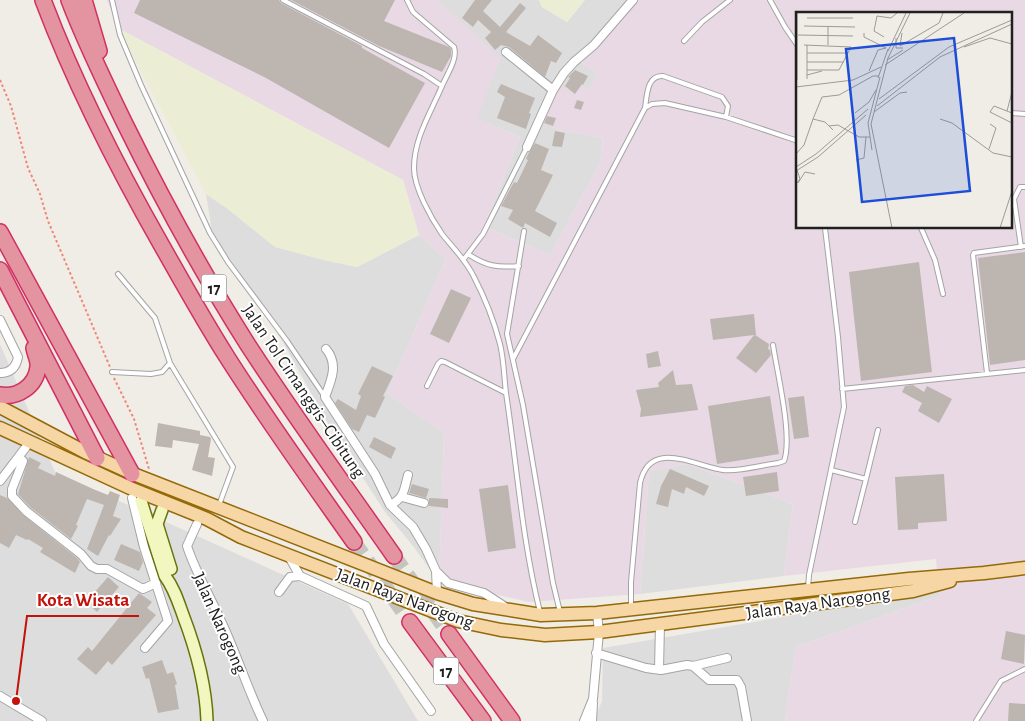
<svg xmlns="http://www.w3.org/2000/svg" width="1025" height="721" font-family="'Alegreya Sans',sans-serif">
  <rect width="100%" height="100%" fill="#f0ede7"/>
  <!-- residential -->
  <path fill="#dedddd" d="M437,0H539L542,7L567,22L585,0H629L581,63L597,72L591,88L558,130L603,138L600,163L550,255L484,226L520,137L476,118Z
    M206,194L228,209L275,247L324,260L357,267L419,235L446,259L387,393L444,433L439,582L413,546L385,512L330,427L261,303L213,238Z
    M0,344L55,472L348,604L418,721H0Z
    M687,464L793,504L784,576L640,594L649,471Z
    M939,590V596L796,647L785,721H594L602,701L603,648Z"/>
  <!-- industrial -->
  <path fill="#e9d9e5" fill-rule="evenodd" d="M107,0H437L501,58L477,118L520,137L484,226L550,255L600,163L603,138L558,130L540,121L555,82L572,93L575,85L591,88L597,72L581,64L607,26L629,0H1025V721H785L796,647L939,596L936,559L784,576L793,504L687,464L649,471L640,594L529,602L439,582L444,433L387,393L446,259L419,235L403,180L118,28ZM798,14H1011V228H798Z"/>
  <!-- farmland -->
  <path fill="#ebedd4" d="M539,0H585L567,22L542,7Z
    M118,28L403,180L419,235L357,267L324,260L275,247L228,209L206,194Z"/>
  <!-- building -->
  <path fill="#bdb6b0" d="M140,0H279L281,3L362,46V48L425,83L389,148L266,78L134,13Z
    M291,0H395L384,21L449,47L451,49V56L442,72L379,46Z
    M475,0H492L483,11L500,27L520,3L526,8L506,32L530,46L538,35L562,53L556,63L551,61L545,77L509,47L501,45L495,50L485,38L491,32L478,20L473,27L462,18Z
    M575,70L588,76L583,85L582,84L575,94L565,86L570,78L568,77Z
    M501,84L535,98L529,113L531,114L526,129L497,118L505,97L497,92Z
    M577,100L584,102L581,110L574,108Z
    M547,116L556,118L553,126L544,123Z
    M555,131L565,133L562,147L552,146Z
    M535,143L549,149L541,170L553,175L535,211L557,223L550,237L525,223L523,228L508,219L513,210L501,206L514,182L517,183L528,160L526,159L529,152Z
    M1025,252V360L990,365L978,258Z
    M919,262L932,372L861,381L849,272Z
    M451,289L471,298L449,343L430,334Z
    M754,314L756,335H755L769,344L768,349L770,350L771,355L756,373L736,358L754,335L713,340L710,319Z
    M658,351L661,366L648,368L646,354Z
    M372,366L393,376L383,396L385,397L375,418L367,415L359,432L352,429L335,403L338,399L356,410L361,396L358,394Z
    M673,370L676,385L692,384L698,410L640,417L641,409L636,390L659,387L658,383Z
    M913,385L924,392L927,386L952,399L939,423L918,411L922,403L902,392L905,386Z
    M770,396L779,454L717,464L708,406Z
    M804,396L809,437L794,439L788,398Z
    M158,423L200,431V435L210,437L211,439L208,457L215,458L212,476L192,470L199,444L173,440L172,448L155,446Z
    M374,437L396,448L391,459L369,447Z
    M29,457L41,463L38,468L55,476L56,472L93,489L108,495L110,491L120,495L113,516L121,519L110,536L109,535L98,556L87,549L104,505L87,499L76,525L78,526L71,539L30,507L18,494Z
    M670,469L709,486L704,496L686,487L684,494L672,489L668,507L656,504L661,486Z
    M777,472L779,491L746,496L743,477Z
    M944,474L947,521L918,523V529L898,530L895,477Z
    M412,484L429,489L426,498L409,493Z
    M508,485L516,548L488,552L479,489Z
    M0,495L7,498L23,515L77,558L80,562L75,573L40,552L43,548L28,539L27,540L16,535L9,548L0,543Z
    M429,498L448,499V508L429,506Z
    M121,544L140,552L143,562L139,571L114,560Z
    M108,577L119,587L97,612L86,602Z
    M139,593L152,602L147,608L156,615L112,665L108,661L96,675L77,659L88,647L92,651Z
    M1006,631L1025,635L1024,664L1001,659Z
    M162,660L167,674L173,672L177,684L175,685L179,709L158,713L149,678L146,679L142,667Z
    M1009,703L1025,704V721H1008Z"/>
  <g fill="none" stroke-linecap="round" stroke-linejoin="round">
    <!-- highway-tunnel -->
    <path stroke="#c6c4bf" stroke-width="15" stroke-dasharray="15 8" stroke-linecap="butt" d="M354,542L410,622
      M394,556L449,634"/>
    <!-- lane casing -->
    <g stroke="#a4a4a4" stroke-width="6">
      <path id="lane" d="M112,0L120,35L141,85L210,233L228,262L287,341L325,397
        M283,0L424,74L442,86C431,112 414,138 414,168C414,188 431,218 442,234C453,248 466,260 474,277C485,298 494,321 500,344C504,360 504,377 506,393
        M407,0L413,12L454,47C458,59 447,74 442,86
        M770,0L785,27L798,46
        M684,41L702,22L730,0
        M645,108C647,95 647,75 663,76L722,97L728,106L726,117
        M1011,113L1025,114
        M921,228L935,260L943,294
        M524,231L507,334L523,405L553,583L560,612
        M1021,247L1014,199L1020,187H1025
        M468,254C486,266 497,268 519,266
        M464,259L483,234L527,147
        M118,274L155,318L170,363L233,467L219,505
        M513,359L645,108L652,104L665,103L726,117L798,141
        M112,372L151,374L162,372L170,363
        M987,373L973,255L974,253L1025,246
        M427,386L438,364L441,361L445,362L506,393C517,466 522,540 540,612
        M842,389L1025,370
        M831,470L866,479L878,430
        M855,522L866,479
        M808,588L809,575L844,407L838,337L825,228
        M631,608V582L640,483C650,438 695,466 723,470C739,472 762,465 778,463L784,461C793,437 777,372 773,345
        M976,721L1001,681L1025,669"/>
    </g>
    <!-- street casing -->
    <g stroke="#a4a4a4" stroke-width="10">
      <path id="street" d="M506,52L553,90
        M527,147L553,90L564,73L574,62L594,45L633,0
        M0,320L18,357C16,368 10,373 0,373
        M326,349C339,364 331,381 325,397L375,474L390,505L413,527L426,549L436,571L437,593
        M19,457L23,461L12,489V496L26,511L81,554L91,566L97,569H107L143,589L156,583
        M0,481L26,447
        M402,497L424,503
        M132,498L144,547L168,621L145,648
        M390,505C405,498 404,489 408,475
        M197,524L187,546C195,571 209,594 220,619C236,652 247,688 263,721
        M288,555L300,576L366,606L384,644L431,711
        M436,571L448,583L484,593L504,606
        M279,592L290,577L300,576
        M596,653L646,668L661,670L687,665L693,666L709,680H737L741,687L747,721
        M693,666L727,658
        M659,669L660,624
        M0,696L42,721
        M584,721L593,699L599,632L597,613
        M592,721L593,703"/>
    </g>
    <!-- secondary casing -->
    <g stroke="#65730b" stroke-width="14">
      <path id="secondary" d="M141,501L165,576C174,588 178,601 183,615C196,649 206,684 207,721
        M162,510L157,524L171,569"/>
    </g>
    <!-- primary casing -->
    <g stroke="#946a08" stroke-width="15">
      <path id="primary" d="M0,407L85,452L136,475L437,593L473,604L541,615L597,613L909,579L984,573L1025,568
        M0,428L130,488L207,519L241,537L458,621L501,630L545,635L599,632L913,591L950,581"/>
    </g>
    <!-- highway casing -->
    <g stroke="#d23063" stroke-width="18">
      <path id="highway" d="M43,0C75,85 117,167 162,246C183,283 204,321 227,357C267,420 311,481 354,542
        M69,0C85,42 105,83 125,124C162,199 203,274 248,345C295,417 345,486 394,556
        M84,0L99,51
        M0,232L132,474
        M0,270L97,458
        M0,395C18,398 36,386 38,367C39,361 35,354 34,348
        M410,622L483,721
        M449,634L512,721"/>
    </g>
    <!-- path -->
    <path stroke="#f28676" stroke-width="2" stroke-dasharray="2.5 2.5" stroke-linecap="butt" d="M0,80L11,106L28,168L40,194L48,221L110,367
      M114,378L134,419L149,469"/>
    <!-- lane -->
    <use href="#lane" stroke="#fff" stroke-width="4"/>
    <!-- street -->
    <use href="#street" stroke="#fff" stroke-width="8"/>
    <!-- secondary -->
    <use href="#secondary" stroke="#f2f6bf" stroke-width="11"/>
    <!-- primary -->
    <use href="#primary" stroke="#f7d6a5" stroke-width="12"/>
    <!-- highway -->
    <use href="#highway" stroke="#e394a0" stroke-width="15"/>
  </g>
  <g text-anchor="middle" stroke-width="4" stroke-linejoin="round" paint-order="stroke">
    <!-- shield labels -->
    <g fill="#fff" stroke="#636363" stroke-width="1">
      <rect x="201.5" y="274.5" width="25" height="27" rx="4"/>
      <rect x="433.5" y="657.5" width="25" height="27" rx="4"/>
    </g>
    <g font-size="16" font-weight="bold" fill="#202020">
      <text x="214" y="294">17</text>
      <text x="446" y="677">17</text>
    </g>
    <!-- street labels -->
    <g font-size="18" fill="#202020" stroke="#fff">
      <text transform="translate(304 391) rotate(56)" y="6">Jalan Tol Cimanggis–Cibitung</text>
      <text transform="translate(405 598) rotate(20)" y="6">Jalan Raya Narogong</text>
      <text transform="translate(818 603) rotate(-8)" y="6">Jalan Raya Narogong</text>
      <text transform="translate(220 623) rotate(66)" y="6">Jalan Narogong</text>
    </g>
  </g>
  <!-- overview -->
  <g transform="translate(796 12)">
    <rect width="216" height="216" fill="#f0ede7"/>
    <path fill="none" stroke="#9d9b97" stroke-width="1" d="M11,6H57M8,14L59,15M68,21V25L90,36M106,21L104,34L143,11L147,1M2,23L57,24M88,25L78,19L81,4L95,6L101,1M100,26V36H107M8,33L55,35L43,58H11M11,33V67M32,33V14M168,35L194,26L216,32M92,39L110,1M11,41H52M91,48L107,38M11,50H48M89,53L168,1M73,59L82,38L90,36M11,63L26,59M82,66L92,37M1,68V1M0,75L57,68L85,55M83,87L153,35L216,8M81,94L144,45L216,12M211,99L216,80M78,100L104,81L111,80M59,101L73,90L80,78M216,101L198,94L194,100L216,111M144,107L156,111L197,141L216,145M33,114L42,113L63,125H74M37,118L29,110L17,107L26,85L43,83L77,64H83M193,137L200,116L194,112M76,138L72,111L84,65M0,142L8,133L17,107M60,148L68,146L70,125M0,155L20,142L72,97M0,159L22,145L70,103M2,171L9,160L19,162M0,172L4,167L1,158M96,216L75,112L92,46L114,1M204,216L216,179"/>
    <path fill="#1d4ed8" fill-opacity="0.15" stroke="#1d4ed8" stroke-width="2.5" d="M158,26L174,179L66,190L50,37Z"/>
    <rect width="216" height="216" fill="none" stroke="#202020" stroke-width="2.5"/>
  </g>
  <!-- callouts -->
  <path fill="none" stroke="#c5110b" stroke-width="2" d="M16 701L27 616H139"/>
  <circle fill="#c5110b" stroke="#fff" stroke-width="2" cx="16" cy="701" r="5"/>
  <g font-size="19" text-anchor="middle" font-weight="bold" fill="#c5110b" stroke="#fff" stroke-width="4" stroke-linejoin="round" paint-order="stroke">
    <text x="83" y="606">Kota Wisata</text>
  </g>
</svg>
